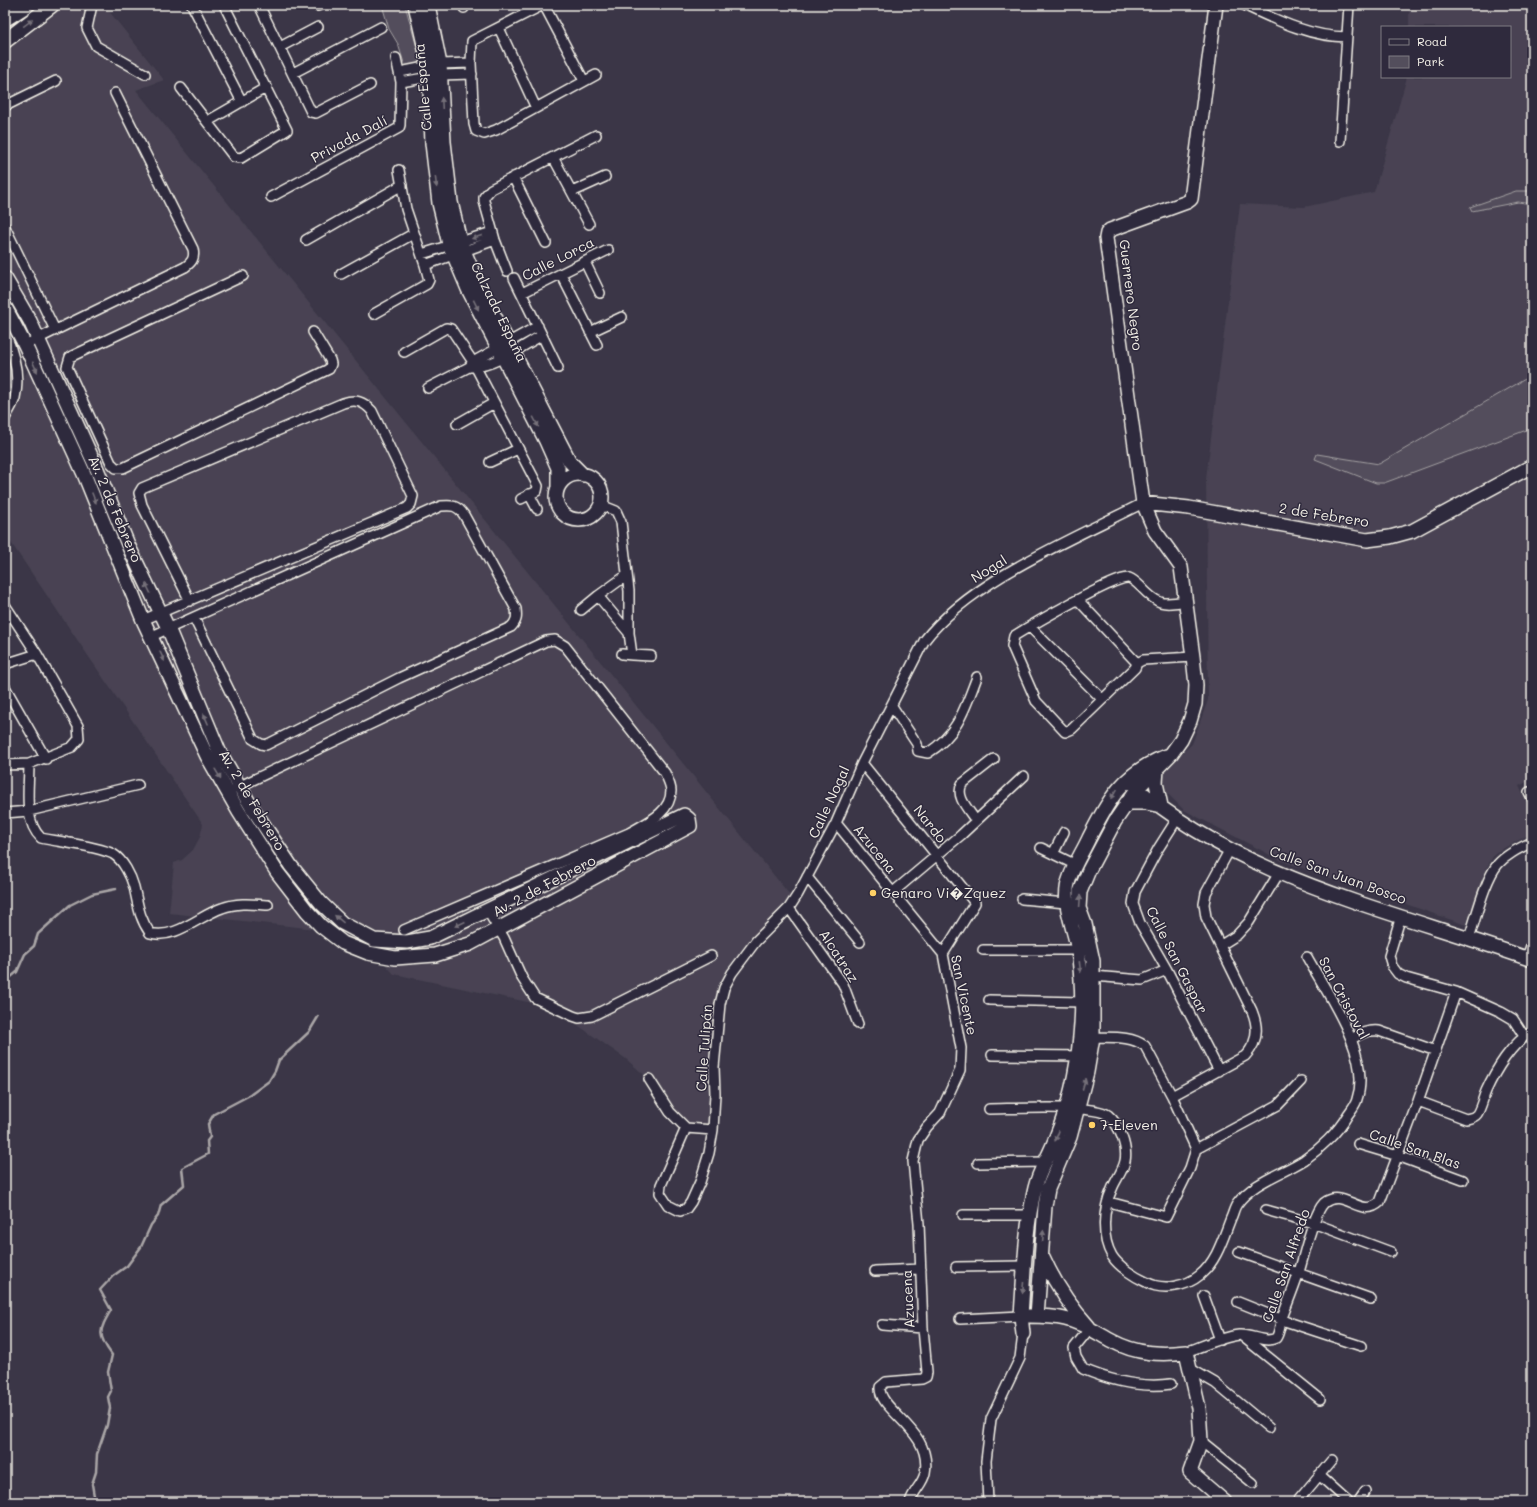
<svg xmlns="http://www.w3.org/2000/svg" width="1537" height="1507" font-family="Mali,sans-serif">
  <rect width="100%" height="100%" fill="#3b3647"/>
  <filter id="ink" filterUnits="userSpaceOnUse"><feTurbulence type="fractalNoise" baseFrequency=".025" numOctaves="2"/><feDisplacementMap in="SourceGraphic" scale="8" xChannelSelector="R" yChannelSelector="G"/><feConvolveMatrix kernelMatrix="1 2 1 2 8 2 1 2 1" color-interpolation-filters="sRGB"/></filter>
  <g filter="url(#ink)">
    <!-- built -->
    <path fill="#484352" d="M52,5H104L164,80L136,90L794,900L771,925L724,988L713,1130L686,1128L649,1079L626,1059L569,1019L537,1004L394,974L372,950L334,931L169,913L174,863L182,860L193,850L200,837L203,824L5,534V405L34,362L5,323V41Z
      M1409,5H1532V779L1519,786L1532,813V833L1495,853L1487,867L1466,925L1282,861L1184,810L1161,787V772L1192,744L1208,700L1206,479L1240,204L1304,207L1374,192L1407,77H1510V27H1409Z"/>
    <!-- green -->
    <path fill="#534e5c" stroke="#a4a0a2" d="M382,5H405L419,55L420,62L407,67L405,66L398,44L389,29Z
      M1516,191H1532V204L1518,202L1472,211L1470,207Z
      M1532,375V428L1384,483H1376L1315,459L1317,454L1379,464Z"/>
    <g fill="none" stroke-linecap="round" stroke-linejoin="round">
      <!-- stream -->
      <path stroke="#aaa6a7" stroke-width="2.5" d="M5,982L17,972L25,954L34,946L38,934L70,905L92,894L116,889
        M95,1502L92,1484L96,1472L97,1454L107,1425L110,1408L108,1397L111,1391L108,1372L112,1355C97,1335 99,1331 111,1310L100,1290L113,1276L127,1266L141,1247L151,1225L158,1216L161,1205L184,1185L182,1168L208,1154L207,1141L210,1137L208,1124L214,1114L250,1095L269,1081L275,1071L279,1060L309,1032L318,1017"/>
      <!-- street casing -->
      <g stroke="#f4f1e8" stroke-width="12">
        <path id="street" d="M92,5L87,28L96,46L145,74
          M192,5L242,102
          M259,5L311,112L316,113L370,85
          M464,5V8
          M543,5L472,41L471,63L474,124L476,131L484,134L496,130L596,75
          M544,5L584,81
          M1244,5C1276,20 1310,37 1347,37
          M317,6L320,5
          M499,28L536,108
          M280,47L318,27
          M400,72L440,64L471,63
          M293,73L381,27
          M401,82L441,75L472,74
          M181,88L234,157L241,158L287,130L224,5
          M5,106L56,81
          M208,121L267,87
          M1340,141L1349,5
          M553,157L589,224
          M513,177L546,243
          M572,192L605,177
          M271,197L399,128L400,125L401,82L396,58
          M5,227L55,330
          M306,240L402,185
          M422,254L492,232
          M585,262L600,293
          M425,265L495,240
          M507,271L495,240L484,201V197L491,189L596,135
          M341,274L413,234
          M561,274L597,345
          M243,276L70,357L67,367L111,463L116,468H123L329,369L331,364L330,360L313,332
          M514,278L558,368
          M522,293L608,250
          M374,314L427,284L429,280L425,265L406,209L399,170
          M590,332L622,317
          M5,333C14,353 20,377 15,398C13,405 8,412 5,418
          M25,345L185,267C192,262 195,258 193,249L115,93
          M404,352L446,328L451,329L473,362L538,486L537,491L521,499
          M471,367C492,368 523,346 542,335
          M428,388L469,367L473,362L538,326
          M457,424L494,403
          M490,462L518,449
          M529,494L537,509
          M601,505L616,511L621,522L629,591V633L632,655L651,656
          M627,575L598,596L629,633
          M1078,600L1137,663
          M5,605L37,654L78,726L79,739L72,747L29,764L5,765
          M581,610L598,596
          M143,620L407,508L411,504L413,496L372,411C363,401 356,399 343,403L142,488L139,493L142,505L190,601
          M1030,627L1102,699
          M152,636L441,506C452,505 457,505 464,515L516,609C517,617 517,621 511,627L399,678L266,745L261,744L253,739L194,618
          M622,654L632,655
          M1137,663L1135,668L1072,729L1065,732L1036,701L1012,646L1014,636C1030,626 1115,576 1129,578C1134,580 1137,583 1141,587C1158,605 1162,605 1186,601
          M1137,663L1143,660L1193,657
          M5,664L37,654
          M5,687L46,759
          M892,706L917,744L918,751L928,753C958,734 965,708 977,677
          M862,763L975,903L943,954
          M29,764C29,788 23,821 41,838C60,842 97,846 113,854C123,860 131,876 134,887C138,904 139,918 150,933C175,940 199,916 222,908C237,902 253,904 268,905
          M236,788L546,641L555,640L565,646L665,773C667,778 671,785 671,791C671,813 646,823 629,833L404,930
          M1529,792L1532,798
          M5,813L29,811L138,785
          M1177,819L1158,849L1135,892L1133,904L1140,923L1167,970L1219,1071
          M976,821C969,810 955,797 962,784L994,759
          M836,823L943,954L961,1048L960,1070L940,1113L927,1127L918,1140L913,1161L919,1224L923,1328L927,1372L926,1377L922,1379L886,1382L880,1387C878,1411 933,1430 925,1473C923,1484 913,1491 910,1502
          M1041,848L1076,865
          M1053,854L1064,832
          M807,877L860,942
          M892,893L961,835L1024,776
          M1022,899L1066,903
          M789,908L843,984L858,1024
          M487,910L504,938L522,978L535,998L573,1016L579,1018L592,1016L711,956
          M1401,916L1389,956L1392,966L1398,974L1406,978L1456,992L1501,1012L1513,1019L1524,1036
          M1469,938C1476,918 1485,879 1498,864C1507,854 1520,848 1532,842
          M1221,945L1237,935L1249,922L1279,873
          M983,950H1078
          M1527,958L1532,943
          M1093,976L1142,980L1167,970
          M989,1000L1081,1002
          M1093,1037C1110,1038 1130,1035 1145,1046L1172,1096L1196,1149
          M1352,1039C1361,1033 1368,1030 1379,1031L1436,1051
          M992,1055L1083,1056
          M649,1079L670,1112L686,1128L713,1130
          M1172,1096L1245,1056C1258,1043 1259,1028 1252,1011L1206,917L1204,904L1206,893L1230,849
          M1418,1101L1466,1119C1470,1118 1474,1118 1477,1114C1481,1108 1483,1098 1486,1091C1495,1071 1512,1042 1532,1032
          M989,1109C1011,1109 1093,1104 1108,1115C1119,1124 1128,1147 1125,1161C1123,1171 1116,1179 1112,1189C1103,1209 1101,1237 1112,1256C1119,1267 1135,1277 1146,1282C1162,1291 1186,1287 1200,1275C1217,1261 1223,1238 1231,1218C1233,1214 1234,1208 1237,1204C1253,1182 1282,1174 1304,1160C1320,1149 1338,1132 1347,1116C1350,1111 1356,1105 1357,1099C1372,1056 1328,995 1307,957
          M686,1128L661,1185L660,1193L668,1205L680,1211L686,1209L691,1202L700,1182L709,1153L713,1130L715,1094L714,1067L720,1004L724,988L732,973L756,941L789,908L798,894L836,823L862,763L924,641C971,580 1075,538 1143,503
          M1358,1144L1398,1156L1463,1180
          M1196,1149L1278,1105L1301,1081
          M978,1163L1045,1162
          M1109,1202L1166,1217L1190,1168L1196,1149
          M1266,1210L1313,1223L1391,1252
          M963,1215H1030
          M1239,1252L1371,1299
          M956,1267L1025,1266
          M875,1271L921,1269
          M1204,1296L1220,1340
          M1238,1302L1288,1322L1361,1346
          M960,1319L1021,1316
          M882,1325L923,1328
          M1090,1328L1074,1348L1076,1357L1083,1369C1111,1381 1141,1388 1171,1384
          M1242,1336L1320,1399
          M1186,1352C1203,1346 1222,1337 1239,1335C1251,1334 1265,1344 1276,1338C1280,1332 1280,1324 1282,1318C1288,1302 1294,1287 1299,1272C1304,1256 1313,1214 1324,1203C1344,1187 1361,1220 1380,1202L1418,1101L1456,992
          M1189,1368L1215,1383L1269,1428
          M1201,1441L1253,1483
          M1319,1475L1349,1502
          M988,1502L986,1461L991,1419L1020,1358L1023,1334
          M1297,1502L1332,1460
          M1358,1502L1365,1492"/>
      </g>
      <!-- secondary casing -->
      <g stroke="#f4f1e8" stroke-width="16">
        <path id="secondary" d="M415,5L429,66L432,143L439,203L449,244L468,289L546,441L558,468V487
          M428,5L440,64L444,142L451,202L460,241L478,284L570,462L583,475
          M5,278L30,321L97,469L129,547L168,628L219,751L251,806L291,866L321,903L342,923L374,940L407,942L430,938L684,815L689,819L690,826L470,944L435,955L395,958L368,953L343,943L321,926L307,911L277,872L239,812L207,756L143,620L84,474L25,345L5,307
          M556 497a23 23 0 1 1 46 0a23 23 0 1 1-46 0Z
          M1143,503L1189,508L1367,540L1390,537L1412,531L1532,466
          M1131,783C1242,881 1396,911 1532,960
          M1126,803H1146L1161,806L1156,783L1157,769
          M1043,1257C1055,1284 1069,1305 1089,1327
          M1029,1316C1041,1316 1053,1316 1065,1319C1083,1323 1097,1333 1112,1341C1136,1354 1160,1355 1186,1352L1199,1408L1201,1441L1190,1472L1225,1502
          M1037,1316L1045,1206L1048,1189L1070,1137L1087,1072L1093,1037V961L1085,924L1079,908L1080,892L1089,870L1115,821L1137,789L1171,754L1181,740L1190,721L1195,704L1196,685L1193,657L1181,567L1155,531L1143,503L1106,238L1107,233L1110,230L1187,202L1191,199L1216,5
          M1023,1334L1021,1316C1024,1274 1025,1229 1035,1188C1039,1170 1050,1155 1056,1137C1069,1106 1077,1070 1080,1036C1083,1008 1082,979 1078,951C1074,926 1060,902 1070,877C1075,863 1083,851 1089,838C1109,799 1123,773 1166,756"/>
      </g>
      <!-- primary casing -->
      <g stroke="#f4f1e8" stroke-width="17">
        <path id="primary" d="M5,19L27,5
          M5,41L52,5"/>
      </g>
      <!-- street -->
      <use href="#street" stroke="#2f2a3d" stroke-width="9"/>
      <!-- secondary -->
      <use href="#secondary" stroke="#2f2a3d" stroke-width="13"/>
      <!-- primary -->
      <use href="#primary" stroke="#2f2a3d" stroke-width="14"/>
    </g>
    <!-- one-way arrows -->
    <defs><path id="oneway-solid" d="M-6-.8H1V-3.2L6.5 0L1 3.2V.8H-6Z"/></defs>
    <g fill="#747079">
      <use href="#oneway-solid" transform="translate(28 23) rotate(-36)"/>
      <use href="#oneway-solid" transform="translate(442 103) rotate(-93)"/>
      <use href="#oneway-solid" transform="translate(436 182) rotate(83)"/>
      <use href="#oneway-solid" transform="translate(477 237) rotate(163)"/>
      <use href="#oneway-solid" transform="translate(476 305) rotate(64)"/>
      <use href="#oneway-solid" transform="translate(35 367) rotate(65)"/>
      <use href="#oneway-solid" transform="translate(536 422) rotate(62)"/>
      <use href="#oneway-solid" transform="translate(94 498) rotate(68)"/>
      <use href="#oneway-solid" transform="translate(148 588) rotate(-116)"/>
      <use href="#oneway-solid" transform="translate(162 656) rotate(65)"/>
      <use href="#oneway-solid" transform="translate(206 719) rotate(-113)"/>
      <use href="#oneway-solid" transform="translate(218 774) rotate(59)"/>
      <use href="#oneway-solid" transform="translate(1114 794) rotate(125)"/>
      <use href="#oneway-solid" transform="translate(1080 901) rotate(-86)"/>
      <use href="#oneway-solid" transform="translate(339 919) rotate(-140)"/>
      <use href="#oneway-solid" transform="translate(460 924) rotate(155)"/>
      <use href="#oneway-solid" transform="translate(1080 967) rotate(83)"/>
      <use href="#oneway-solid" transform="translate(1084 1084) rotate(-74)"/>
      <use href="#oneway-solid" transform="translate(1057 1136) rotate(111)"/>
      <use href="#oneway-solid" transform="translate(1043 1236) rotate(-86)"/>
      <use href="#oneway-solid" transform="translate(1023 1288) rotate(95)"/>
    </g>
  </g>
  <!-- markers -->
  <g fill="#ffd166" stroke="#2f2a3d" stroke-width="1.5">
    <circle cx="873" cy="893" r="4"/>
    <circle cx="1092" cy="1125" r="4"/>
  </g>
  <g text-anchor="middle" stroke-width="3" stroke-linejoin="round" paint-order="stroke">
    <!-- street labels -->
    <g font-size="14" fill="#f4f1e8" stroke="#2f2a3d">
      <text transform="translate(423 87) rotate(-95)" y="5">Calle España</text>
      <text transform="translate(349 139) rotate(-28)" y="5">Privada Dalí</text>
      <text transform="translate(558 259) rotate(-27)" y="5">Calle Lorca</text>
      <text transform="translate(1131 295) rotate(83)" y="5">Guerrero Negro</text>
      <text transform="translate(499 312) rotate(64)" y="5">Calzada España</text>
      <text transform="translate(115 509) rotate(67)" y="5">Av. 2 de Febrero</text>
      <text transform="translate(1324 515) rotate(9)" y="5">2 de Febrero</text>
      <text transform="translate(989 569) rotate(-32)" y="5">Nogal</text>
      <text transform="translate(252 800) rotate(59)" y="5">Av. 2 de Febrero</text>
      <text transform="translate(829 802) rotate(-65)" y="5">Calle Nogal</text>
      <text transform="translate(930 824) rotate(52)" y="5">Nardo</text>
      <text transform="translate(875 849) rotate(51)" y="5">Azucena</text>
      <text transform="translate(1338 875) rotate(20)" y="5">Calle San Juan Bosco</text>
      <text transform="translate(544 886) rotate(-28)" y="5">Av. 2 de Febrero</text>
      <text transform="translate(839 956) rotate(57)" y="5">Alcatraz</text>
      <text transform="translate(1177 960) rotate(63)" y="5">Calle San Gaspar</text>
      <text transform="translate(964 995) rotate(78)" y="5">San Vicente</text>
      <text transform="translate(1344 998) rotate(62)" y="5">San Cristoval</text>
      <text transform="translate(704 1048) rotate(-86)" y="5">Calle Tulipán</text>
      <text transform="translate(1415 1149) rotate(19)" y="5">Calle San Blas</text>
      <text transform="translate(1286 1266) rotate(-71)" y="5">Calle San Alfredo</text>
      <text transform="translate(908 1299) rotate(-93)" y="5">Azucena</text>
    </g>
    <!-- poi labels -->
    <g font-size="14" fill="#f4f1e8" stroke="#2f2a3d" text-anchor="start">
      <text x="881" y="898">Genaro Vi�Zquez</text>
      <text x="1100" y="1130">7-Eleven</text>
    </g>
  </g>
  <!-- margin -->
  <rect width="1537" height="1507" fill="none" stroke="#2f2a3d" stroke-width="20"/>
  <rect x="10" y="10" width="1517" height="1487" fill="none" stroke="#f4f1e8" stroke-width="1.5" filter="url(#ink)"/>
  <!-- legend -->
  <rect x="1381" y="26" width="130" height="52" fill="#2f2a3d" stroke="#7e7a81"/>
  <rect x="1389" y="39" width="20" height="6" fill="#2f2a3d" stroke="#7e7a81"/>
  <text x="1417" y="46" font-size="12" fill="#f4f1e8">Road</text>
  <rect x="1389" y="56" width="20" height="12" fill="#534e5c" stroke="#7e7a81"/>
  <text x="1417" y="66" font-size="12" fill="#f4f1e8">Park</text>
</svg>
